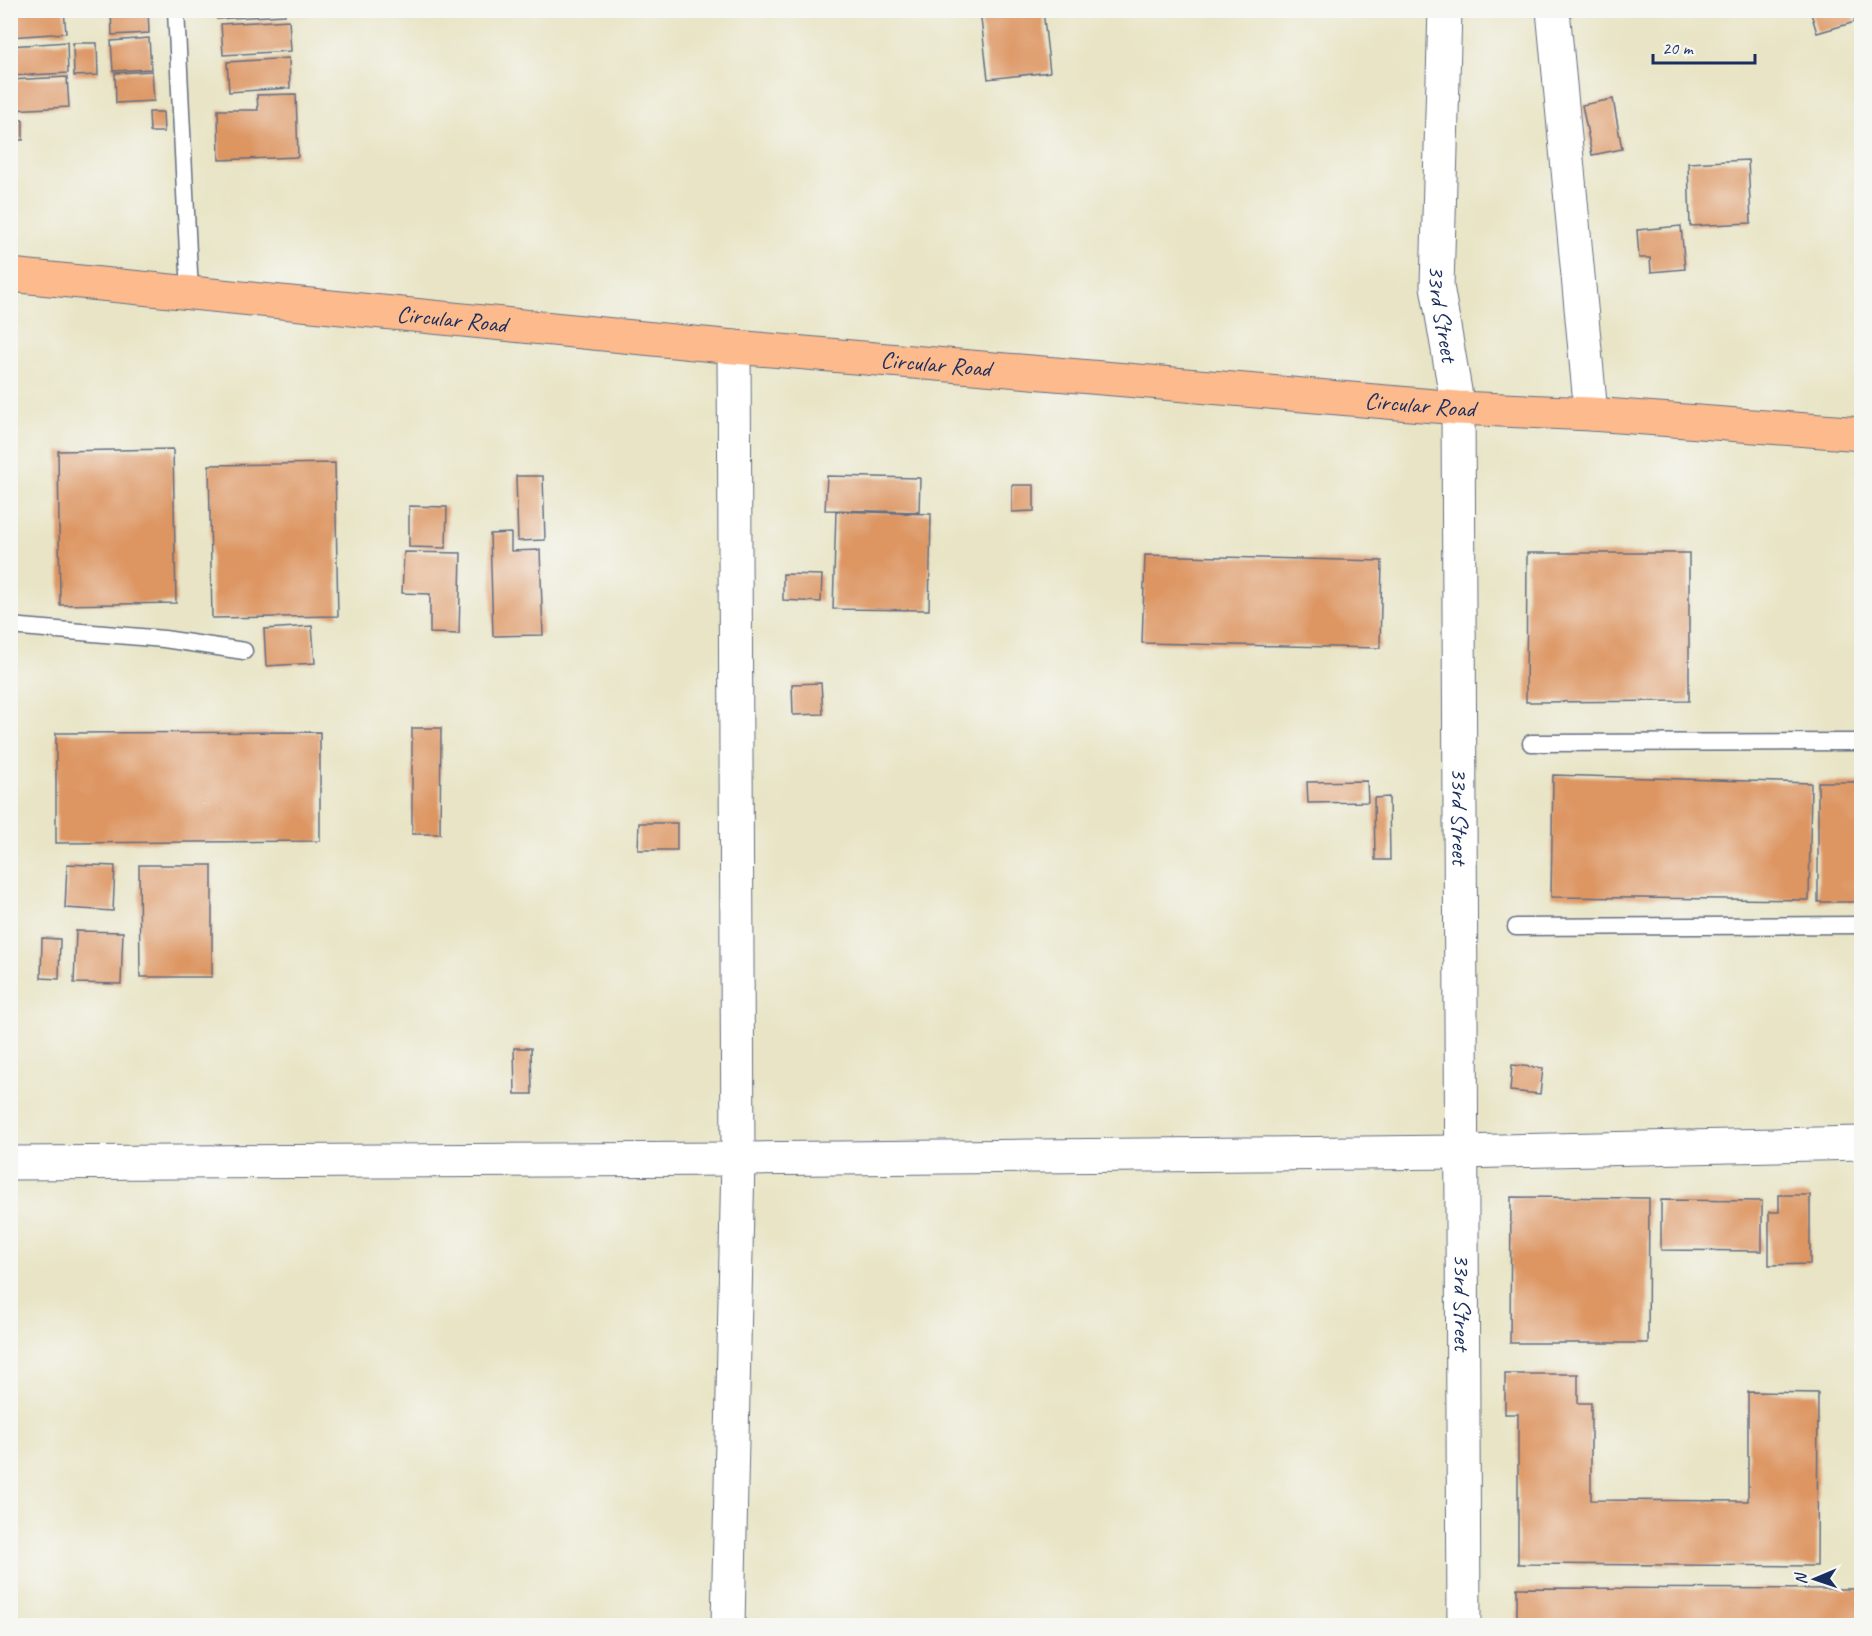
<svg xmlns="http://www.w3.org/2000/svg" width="1872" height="1636" font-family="Caveat,sans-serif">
  <rect width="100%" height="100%" fill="#f6f6f2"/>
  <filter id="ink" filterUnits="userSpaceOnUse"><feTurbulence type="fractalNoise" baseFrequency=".0167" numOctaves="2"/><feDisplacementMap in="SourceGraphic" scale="12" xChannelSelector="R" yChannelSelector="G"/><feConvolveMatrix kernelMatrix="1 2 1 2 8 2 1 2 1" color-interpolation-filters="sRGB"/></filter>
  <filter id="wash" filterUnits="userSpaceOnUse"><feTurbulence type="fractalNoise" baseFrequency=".008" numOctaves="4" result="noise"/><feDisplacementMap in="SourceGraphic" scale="24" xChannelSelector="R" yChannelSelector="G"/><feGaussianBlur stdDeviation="1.35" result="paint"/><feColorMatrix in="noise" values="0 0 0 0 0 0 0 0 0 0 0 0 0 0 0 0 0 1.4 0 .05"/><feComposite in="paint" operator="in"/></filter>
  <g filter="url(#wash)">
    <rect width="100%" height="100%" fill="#e8e4c5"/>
    <g id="blocks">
      <!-- building -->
      <path fill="#dd9562" d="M10,10H64L66,33L10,37Z
        M111,10H148L149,33L112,35Z
        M217,10H285V15L217,19Z
        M980,10H1043L1050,72L988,79Z
        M1810,10H1852L1855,22L1817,33Z
        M289,20L291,51L223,55L221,24Z
        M149,38L151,69L113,71L111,41Z
        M67,42L68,73L10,76V46Z
        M73,43H97L98,75L74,76Z
        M289,58L290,88L229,92L227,62Z
        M152,71L154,101L116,103L115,73Z
        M67,77L69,107L11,110L10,80Z
        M296,94L298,157L219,160L218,110H258L257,95Z
        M1613,99L1622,149L1592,155L1582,105Z
        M149,112H163L164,132H150Z
        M10,120H23V140H10Z
        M1748,160L1751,223L1690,226L1688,163Z
        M1681,226L1685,269L1651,272L1650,258H1639L1637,230Z
        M173,449L176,603L60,605L58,451Z
        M335,463L338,616L212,618L209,465Z
        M516,476H543L545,540L518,541Z
        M827,476L920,478L919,512L825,510Z
        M1012,485H1034V511L1012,512Z
        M409,506L447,507L446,548L409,547Z
        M836,511L931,514L929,610L833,609Z
        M511,533V551L540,550L543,635L493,636L490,534Z
        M404,552L461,553L459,634L430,633V594L402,593Z
        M1527,553H1689V701L1526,702Z
        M1145,555L1382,561L1380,648L1142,643Z
        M783,574L822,575L821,602L783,600Z
        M312,626L315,663L266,666L264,629Z
        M821,683L823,714L793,715L792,684Z
        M412,728H441L440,834H412Z
        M320,732V841L56,843V733Z
        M1553,775L1811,783L1809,900L1551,897Z
        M1367,781L1368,802L1308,803L1307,782Z
        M1818,782H1862V902H1818Z
        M1389,797L1390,860H1375L1374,798Z
        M639,823H677V850H638Z
        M67,864L115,866L113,911L65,908Z
        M139,865H212V977H140Z
        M76,931L123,932L121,984L74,983Z
        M42,938L60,939L59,979L41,978Z
        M514,1048H531L532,1094H515Z
        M1512,1065L1543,1068L1540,1094L1510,1091Z
        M1779,1195H1810V1264L1769,1265V1212H1779Z
        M1511,1197L1649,1198L1648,1343H1510Z
        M1661,1200L1762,1201V1251L1661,1250Z
        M1505,1374H1578V1403H1591V1500L1748,1501V1392L1818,1393L1817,1566L1518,1564V1414H1505Z
        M1517,1588L1862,1589V1626H1517Z"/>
    </g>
  </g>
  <g filter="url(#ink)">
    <use href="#blocks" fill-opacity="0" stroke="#636e82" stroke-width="1.5"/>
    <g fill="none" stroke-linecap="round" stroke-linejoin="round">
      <!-- lane casing -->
      <g stroke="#636e82" stroke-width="19">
        <path id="lane" d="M176,10L190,293
          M10,626L164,639L244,651
          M1531,743L1862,742
          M1516,927L1862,925"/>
      </g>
      <!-- street casing -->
      <g stroke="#636e82" stroke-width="35">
        <g id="street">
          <path id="s1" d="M1445,10L1437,286L1458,408L1464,1626"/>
          <path d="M1553,10L1591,414"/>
          <path d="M10,1163L738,1159L1460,1152L1862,1143"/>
          <path d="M728,1626L738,1159L734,347"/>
        </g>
      </g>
      <!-- primary casing -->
      <g stroke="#636e82" stroke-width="35">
        <g id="primary">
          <path id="s2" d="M10,275L734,347L1458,408L1591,414L1862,434"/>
        </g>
      </g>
      <!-- lane -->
      <use href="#lane" stroke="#fff" stroke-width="16"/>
      <!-- street -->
      <use href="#street" stroke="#fff" stroke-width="33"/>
      <!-- primary -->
      <use href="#primary" stroke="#fcba8d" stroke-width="33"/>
    </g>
  </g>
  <g text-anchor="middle" stroke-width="4.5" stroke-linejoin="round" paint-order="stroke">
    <!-- street labels -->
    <g font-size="24" fill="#1b2f5e" stroke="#f6f6f2">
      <text dy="8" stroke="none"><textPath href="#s1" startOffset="304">33rd Street</textPath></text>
      <text dy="8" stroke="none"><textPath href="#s2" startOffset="444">Circular Road</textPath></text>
      <text dy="8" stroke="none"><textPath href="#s2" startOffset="930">Circular Road</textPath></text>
      <text dy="8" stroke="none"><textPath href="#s2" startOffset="1416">Circular Road</textPath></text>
      <text dy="8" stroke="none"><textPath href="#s1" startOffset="808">33rd Street</textPath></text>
      <text dy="8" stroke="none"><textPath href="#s1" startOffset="1294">33rd Street</textPath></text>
    </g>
  </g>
  <!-- margin -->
  <rect width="1872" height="1636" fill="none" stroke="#f6f6f2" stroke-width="36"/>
  <!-- north arrow -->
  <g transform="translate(1815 1579) rotate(268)" stroke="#f6f6f2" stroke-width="4.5" paint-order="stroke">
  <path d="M0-4.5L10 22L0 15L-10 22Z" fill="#1b2f5e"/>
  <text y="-9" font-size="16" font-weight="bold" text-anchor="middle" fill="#1b2f5e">N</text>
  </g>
  <!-- scale -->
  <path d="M1653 54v9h102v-9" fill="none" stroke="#1b2f5e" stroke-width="3"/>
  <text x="1662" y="54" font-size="18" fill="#1b2f5e" stroke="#f6f6f2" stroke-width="4.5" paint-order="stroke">20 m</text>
</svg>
